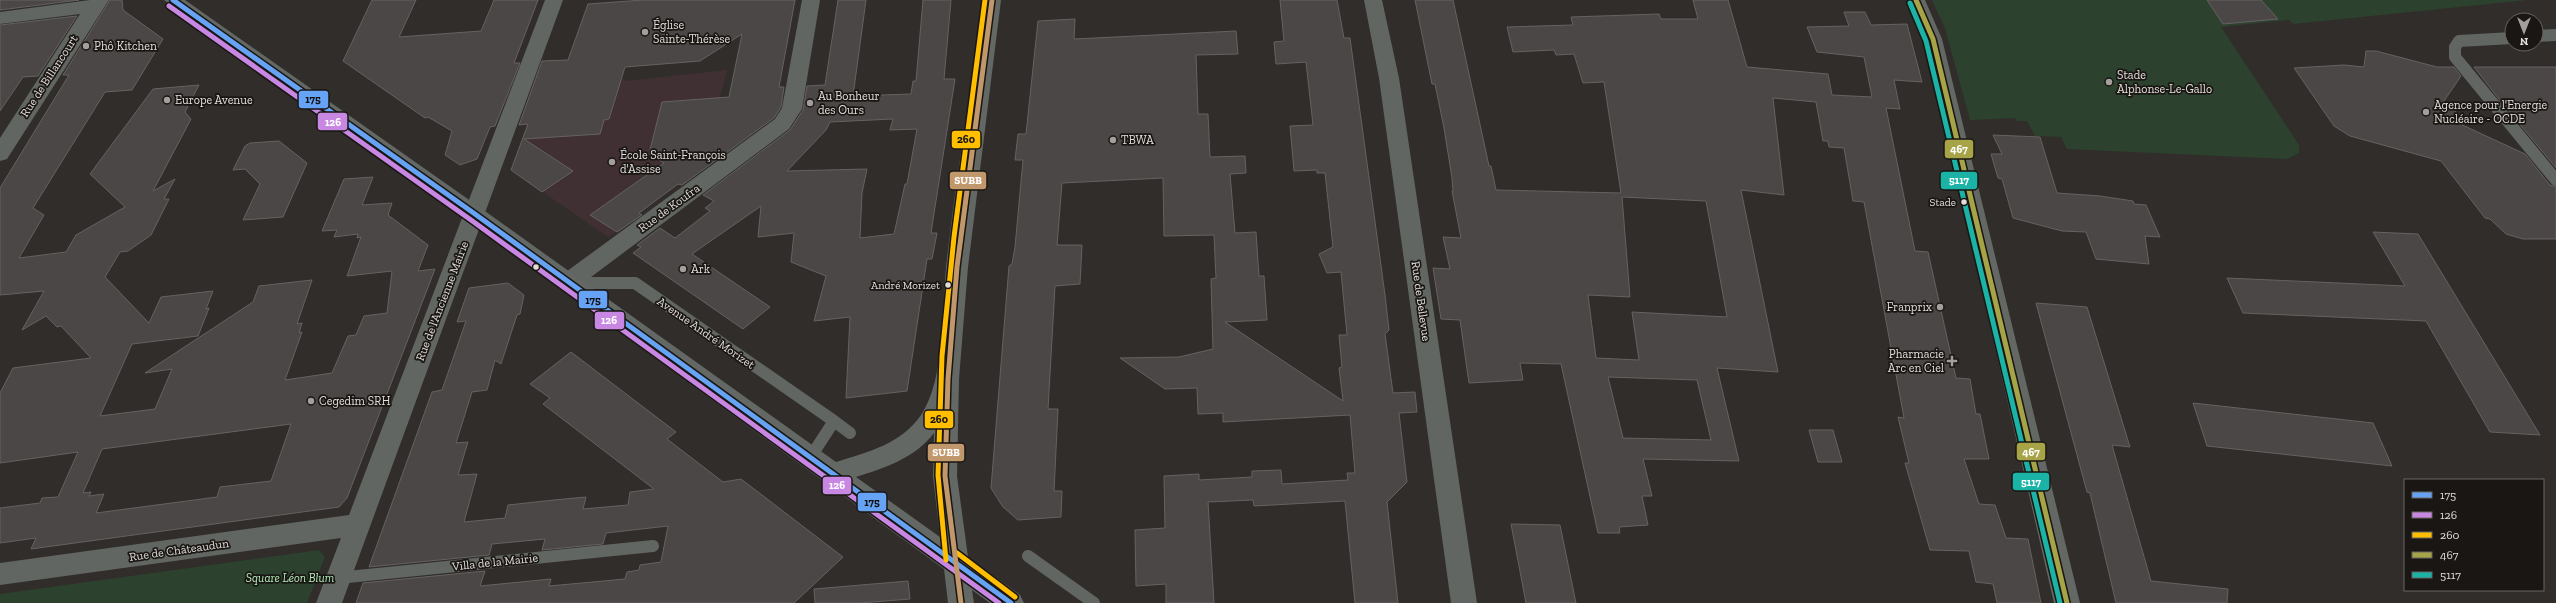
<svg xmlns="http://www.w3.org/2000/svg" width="2556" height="603" font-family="'Zilla Slab',serif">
  <rect width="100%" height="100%" fill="#312d2a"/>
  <!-- education -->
  <path fill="#413033" d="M727,70L718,104L678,184L608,237L511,170L528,124L609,119L617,94L588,95L621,78L626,81Z"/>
  <!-- green -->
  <path fill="#2c412e" d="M1932,0H2528L2293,24L2289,20L2221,27L2299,145V153L2287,159L2067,149L2061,137L2035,136L2027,121H2017L2015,118L1970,120L1945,28Z
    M319,550L325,557L307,603H0V594Z"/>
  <!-- building -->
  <path fill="#4a4746" stroke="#666262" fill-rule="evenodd" d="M0,0H79L0,10Z
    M110,0H122L123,10L163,39L132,90L105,92L33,208L44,215L19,258L66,252L76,235L125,207L90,174L153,89L199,85L185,112L191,119L153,191L175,179L164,199H169L151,235L128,251L120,252L105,277L149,323L161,297L213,291L206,309L209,308L198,336L132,344L100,416L155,409L172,369L145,373L253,302L259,286L312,280L297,324L302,323L299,333L302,332L285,380L332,373L348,336L356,335L364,316L387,313L392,271L347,276L361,237L357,238L358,234L334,237L337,230L322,231L344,179L373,177L362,205L392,203L388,215L428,245L418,271L435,269L347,498L339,507L31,549L36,538L0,543V508L40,503L42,498L58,497L78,452L0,463V393L13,368L91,358L61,326L57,327L46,316L22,330L44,291L0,295V188L69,75H63ZM291,424L271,481L220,487L217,497L96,513L104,494L89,496L91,492L83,493L102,449Z
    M372,0H416L399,37L481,31L494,0H538L514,63H520L495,126L490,127L477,159L460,165L445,155L452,131L428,117L425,118L343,61Z
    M643,0H795L779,87H784L781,107L774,118L682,185L678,184L639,213L642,215L617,232L590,215L664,163L649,154L662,102L729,97L742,34L700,61L625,67L609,119L604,120L600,134L524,139L573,171L542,192L511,170L528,124L519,125L542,61L568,60L588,4Z
    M838,0H866L853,96L911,94L913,81H916L923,0H951L944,79H955L931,233H937L932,259H927L907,391L846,398L850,317L814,321L826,276L791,262L794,233L758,237L761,206L692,254L770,307L743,329L633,253L641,247L637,245L660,228L675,238L710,211L705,208L714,201L703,195L790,130L803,110L807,86L825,85ZM893,119L890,130L917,129L907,184H905L894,234L860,238L862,193L867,169L787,171L826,130L830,122Z
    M1280,0H1337L1344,38H1350L1385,295L1389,330L1385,334L1393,393L1415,392L1417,412L1399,413L1407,482L1387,502L1398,603H1355L1345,501L1254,506L1253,500L1208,502L1214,603H1166V584L1136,586L1135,530L1165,528L1164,476L1199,474V480L1252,477V471L1281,470L1282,484L1348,480L1347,473H1355L1350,415L1223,422V413L1198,414L1197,388L1165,389L1120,358L1179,357L1213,349L1211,279L1216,278L1214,235L1164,236L1163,178L1062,183L1057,245H1082L1080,284L1055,286L1048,409H1058L1054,491H1062L1061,517L1018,520L1003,507L991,488L1009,266L1012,264L1015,247L1023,160H1015L1018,134H1026L1038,21L1075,19L1074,39L1236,31L1238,54L1196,55L1198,114H1208L1210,157L1245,156L1246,173L1230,174L1235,233L1256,232L1259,276H1264L1267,320L1225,322L1343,401L1339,368L1342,367L1339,335H1347L1341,272L1327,273L1319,254L1333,247L1325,173H1317V170L1294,171L1290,126L1313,125L1306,62L1276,64L1274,42L1284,41Z
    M1415,0H1453L1489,166H1491L1496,190L1621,193L1604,82L1583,83L1574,54L1556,55L1554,50L1513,52L1507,27L1573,25L1571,17L1659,14L1661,19H1698L1693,0H1728L1747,67L1828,74L1832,95L1872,97L1864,57L1817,52L1807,27L1849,26L1844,12H1865L1871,25L1907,24L1922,82L1894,80L1900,109L1886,108L1915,251L1928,252L1956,378L1970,379L1976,414H1980L1989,459H1964L1979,504L1995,505L2006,538L2028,539L2041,603H1997L1993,584L1976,582L1969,551L1930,550L1905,463H1909L1898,417L1904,418L1864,202L1853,201L1844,148L1829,147L1828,141H1823L1816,102L1773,98L1784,195L1741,190L1778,372L1717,368L1739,461L1643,459L1652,496H1642L1648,525L1619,527L1620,533H1598L1561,364L1520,363L1523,380L1469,383L1460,320L1441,319L1433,268L1450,269L1443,237L1461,238L1452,191H1453L1452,178L1444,128L1435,84H1432ZM1622,197L1706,201L1727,317L1632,312L1639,360L1596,358L1588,295L1630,297ZM1608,377L1697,380L1711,440L1623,438Z
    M2207,0H2261L2278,19L2223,24Z
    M77,16L38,76L23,77L0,111V25Z
    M2366,51H2376L2437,67H2454L2461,76L2444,101L2458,114V123L2525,154L2550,185L2556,187V239H2523L2506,234L2490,219L2485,218L2441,161L2350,136L2334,126L2294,68L2344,65L2364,67Z
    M2474,67H2556V168L2498,98Z
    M1993,135L2040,137L2057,193L2100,196L2133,201L2134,204L2146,205L2160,237L2145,236L2149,264L2096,259L2086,232L2062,231L2013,218L2002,179L1998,178L1991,154H2002Z
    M279,141L307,163L283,217L243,220L260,184L245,169L233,170L245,146L250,143Z
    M2373,232L2418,234L2540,435L2490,432L2426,321L2243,313L2227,278L2405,286Z
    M508,283L524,295L520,314L517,315L501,364L495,360L487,390L472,392L456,443L468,442L458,475L477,474L464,522L505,518L508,505L554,500L586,497L583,509L628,505L630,492L654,489L543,404L550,398L530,384L571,352L676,432L667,439L723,482L741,479L843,557L794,603H356L363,583L485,571L480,586L551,579L549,586L625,579L627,572L639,570L640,565L661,562L668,526L606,533L603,544L542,550L545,539L492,544L489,555L369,567L432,392L442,390L466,321L457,322L469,288Z
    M2036,303L2087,307L2130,447L2112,445L2151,581L2228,589L2227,603H2116L2090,493L2087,492Z
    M2193,403L2373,423L2392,466L2207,446Z
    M1809,430H1833L1842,462H1818Z
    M1511,524L1560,525L1576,603H1526Z
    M908,581L910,599L860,603H815L814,589Z"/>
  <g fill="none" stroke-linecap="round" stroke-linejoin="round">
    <!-- lane -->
    <path stroke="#616662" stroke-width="12" d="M2536,36L2556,35
      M2512,38L2459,41L2455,47V57L2556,180
      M569,283H635L834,421L810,458
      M834,421L850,433
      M1028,556L1094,603
      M338,578L653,546"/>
    <!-- street -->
    <path fill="#616662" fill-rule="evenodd" d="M90,0H109L7,159L0,161V138L80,14L0,24V12Z
      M545,0H563L342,603H316L341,538L0,585V563L349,515Z
      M802,0H820L802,109L789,129L575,289L567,291L559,289L556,283L559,277L775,119L782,108Z
      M1364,0H1382L1399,78L1477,603H1451L1379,78Z"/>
    <!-- secondary -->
    <path fill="#636864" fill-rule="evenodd" d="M164,0H185L482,209L836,462C868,452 901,444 921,415C945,380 942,310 946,267C956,178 971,89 983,0H1001L968,267L959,379L957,476L968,557L1020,595L1024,603H990L972,590L974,603H948L944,569ZM934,433L933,476L940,537L856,477C885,468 915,458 934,433Z
      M1907,0H1925L1942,39L2080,603H2054L1924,39Z"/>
    <!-- bus-1 casing -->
    <g stroke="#191613" stroke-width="8">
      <path id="bus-1" d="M173,0L475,214L1011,603"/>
    </g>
    <!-- bus-2 casing -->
    <g stroke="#191613" stroke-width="8">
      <path id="bus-2" d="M169,6L471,220L999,603"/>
    </g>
    <!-- bus-3 casing -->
    <g stroke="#191613" stroke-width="8">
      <path id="bus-3" d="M957,553L1015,597
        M946,560L938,475L942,356L954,237L985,0"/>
    </g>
    <!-- bus-4 casing -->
    <g stroke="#191613" stroke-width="8">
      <path id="bus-4" d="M1916,0L1933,39L2067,603"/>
    </g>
    <!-- bus-5 casing -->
    <g stroke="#191613" stroke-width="8">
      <path id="bus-5" d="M1910,3L1926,41L2060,603"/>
    </g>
    <!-- bus-6 casing -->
    <g stroke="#191613" stroke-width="8">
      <path id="bus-6" d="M961,603L945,476L948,379L957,267L992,0"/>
    </g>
    <!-- bus-1 -->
    <use href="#bus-1" stroke="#66a3f4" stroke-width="5"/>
    <!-- bus-2 -->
    <use href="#bus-2" stroke="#c787e3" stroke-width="5"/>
    <!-- bus-3 -->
    <use href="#bus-3" stroke="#ffbe00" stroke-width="5"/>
    <!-- bus-4 -->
    <use href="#bus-4" stroke="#a7a447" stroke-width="5"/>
    <!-- bus-5 -->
    <use href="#bus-5" stroke="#1ab3a6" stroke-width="5"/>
    <!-- bus-6 -->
    <use href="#bus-6" stroke="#c0986c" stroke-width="5"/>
  </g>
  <!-- markers -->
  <g fill="#a49f9c" stroke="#191613" stroke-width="1.5">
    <circle cx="645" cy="32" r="4"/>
    <circle cx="86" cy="46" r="4"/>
    <circle cx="2109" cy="82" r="4"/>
    <circle cx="167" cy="100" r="4"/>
    <circle cx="810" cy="103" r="4"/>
    <circle cx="2426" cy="112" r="4"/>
    <circle cx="1113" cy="140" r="4"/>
    <circle cx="612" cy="162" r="4"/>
    <circle cx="683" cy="269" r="4"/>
    <circle cx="1940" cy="307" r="4"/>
    <path d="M1950 355h4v4h4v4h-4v4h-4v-4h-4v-4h4z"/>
    <circle cx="311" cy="401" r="4"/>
  </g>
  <g fill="#e2ddd9" stroke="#191613" stroke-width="1.5">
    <circle cx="1964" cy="202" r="3.5"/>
    <circle cx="536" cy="267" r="3.5"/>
    <circle cx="948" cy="285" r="3.5"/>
  </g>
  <g text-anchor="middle" stroke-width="3.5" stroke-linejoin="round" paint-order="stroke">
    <!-- bus labels -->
    <g font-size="11" fill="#e2ddd9" stroke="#191613" text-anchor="end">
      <text x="1956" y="206">Stade</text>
      <text x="940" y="289">André Morizet</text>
    </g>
    <!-- poi labels -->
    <g font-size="12" fill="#e2ddd9" stroke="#191613" text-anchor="start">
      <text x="653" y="29">Église<tspan x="653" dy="14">Sainte-Thérèse</tspan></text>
      <text x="94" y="50">Phô Kitchen</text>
      <text x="2117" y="79">Stade<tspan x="2117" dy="14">Alphonse-Le-Gallo</tspan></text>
      <text x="818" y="100">Au Bonheur<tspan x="818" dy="14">des Ours</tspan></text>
      <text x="175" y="104">Europe Avenue</text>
      <text x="2434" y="109">Agence pour l'Energie<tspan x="2434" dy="14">Nucléaire - OCDE</tspan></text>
      <text x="1121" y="144">TBWA</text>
      <text x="620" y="159">École Saint-François<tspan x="620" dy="14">d'Assise</tspan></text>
      <text x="691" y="273">Ark</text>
      <text x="1932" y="311" text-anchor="end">Franprix</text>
      <text x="1944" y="358" text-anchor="end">Pharmacie<tspan x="1944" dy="14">Arc en Ciel</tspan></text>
      <text x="319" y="405">Cegedim SRH</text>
    </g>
    <!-- street labels -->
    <g font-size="12" fill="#e2ddd9" stroke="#191613">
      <text transform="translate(49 76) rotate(-57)" y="4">Rue de Billancourt</text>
      <text transform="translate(669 208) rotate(-36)" y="4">Rue de Koufra</text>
      <text transform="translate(442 301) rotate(-69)" y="4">Rue de l'Ancienne Mairie</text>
      <text transform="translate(1421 301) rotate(82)" y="4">Rue de Bellevue</text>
      <text transform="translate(706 333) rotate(35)" y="4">Avenue André Morizet</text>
      <text transform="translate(179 550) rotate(-8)" y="4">Rue de Châteaudun</text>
      <text transform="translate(495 562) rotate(-6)" y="4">Villa de la Mairie</text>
    </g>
    <!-- park labels -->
    <g font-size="12" font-style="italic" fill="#b3edba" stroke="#191613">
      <text x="290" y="582">Square Léon Blum</text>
    </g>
  </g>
  <g stroke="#191613" stroke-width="1.5">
    <rect x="298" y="90" width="31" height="19" rx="4" fill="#66a3f4"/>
    <rect x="317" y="112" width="31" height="19" rx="4" fill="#c787e3"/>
    <rect x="951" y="130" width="30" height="19" rx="4" fill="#ffbe00"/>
    <rect x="1944" y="139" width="30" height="20" rx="4" fill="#a7a447"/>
    <rect x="949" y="171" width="38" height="19" rx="4" fill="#c0986c"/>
    <rect x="1940" y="171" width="38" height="19" rx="4" fill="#1ab3a6"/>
    <rect x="578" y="290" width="30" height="19" rx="4" fill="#66a3f4"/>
    <rect x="594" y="311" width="31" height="19" rx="4" fill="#c787e3"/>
    <rect x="924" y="410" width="30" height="19" rx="4" fill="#ffbe00"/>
    <rect x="2016" y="442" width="30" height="19" rx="4" fill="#a7a447"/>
    <rect x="927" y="443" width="38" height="19" rx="4" fill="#c0986c"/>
    <rect x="2012" y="472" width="38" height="19" rx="4" fill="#1ab3a6"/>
    <rect x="822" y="476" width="30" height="19" rx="4" fill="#c787e3"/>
    <rect x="857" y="492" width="30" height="20" rx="4" fill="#66a3f4"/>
  </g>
  <g font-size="11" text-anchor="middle" font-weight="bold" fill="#fff">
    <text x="333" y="126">126</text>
    <text x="1959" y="153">467</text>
    <text x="968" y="184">SUBB</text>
    <text x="1959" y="184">5117</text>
    <text x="609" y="324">126</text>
    <text x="2031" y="456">467</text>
    <text x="946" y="456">SUBB</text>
    <text x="2031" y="486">5117</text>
    <text x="837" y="489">126</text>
  </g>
  <g font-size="11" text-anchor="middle" font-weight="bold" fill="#111">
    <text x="313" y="103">175</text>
    <text x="966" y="143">260</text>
    <text x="593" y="304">175</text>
    <text x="939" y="423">260</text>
    <text x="872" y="506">175</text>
  </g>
  <!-- legend -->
  <rect x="2404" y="479" width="140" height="112" fill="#191613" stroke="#696662"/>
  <rect x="2412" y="492" width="20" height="6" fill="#66a3f4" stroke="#696662"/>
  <text x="2440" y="499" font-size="12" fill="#e2ddd9">175</text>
  <rect x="2412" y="512" width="20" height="6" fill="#c787e3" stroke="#696662"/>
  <text x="2440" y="519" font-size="12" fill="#e2ddd9">126</text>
  <rect x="2412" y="532" width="20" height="6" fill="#ffbe00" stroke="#696662"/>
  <text x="2440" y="539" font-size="12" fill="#e2ddd9">260</text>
  <rect x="2412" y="552" width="20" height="6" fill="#a7a447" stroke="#696662"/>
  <text x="2440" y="559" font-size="12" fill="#e2ddd9">467</text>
  <rect x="2412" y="572" width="20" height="6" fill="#1ab3a6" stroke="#696662"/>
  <text x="2440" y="579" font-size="12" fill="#e2ddd9">5117</text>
  <!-- north arrow -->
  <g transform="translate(2524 32) rotate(180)"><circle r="19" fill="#191613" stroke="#696662"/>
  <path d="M0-3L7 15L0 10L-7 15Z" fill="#a49f9c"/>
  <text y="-6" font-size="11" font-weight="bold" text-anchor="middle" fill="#e2ddd9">N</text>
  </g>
</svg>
